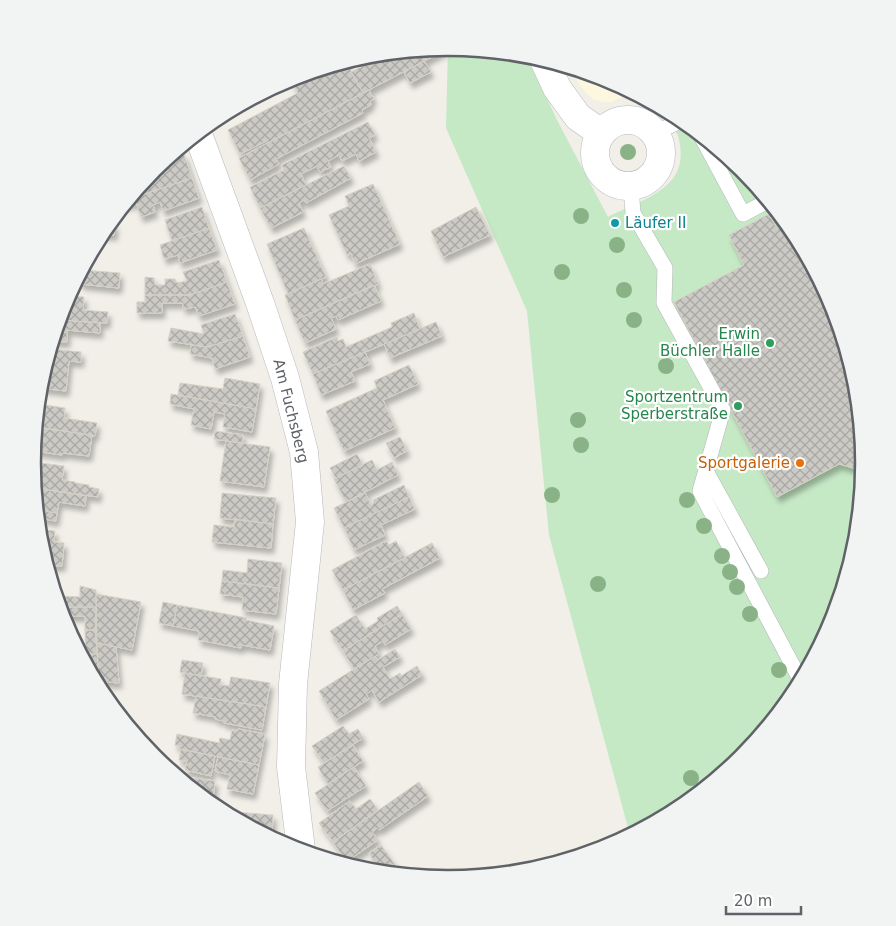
<svg xmlns="http://www.w3.org/2000/svg" width="896" height="926" font-family="'DejaVu Sans',sans-serif">
  <defs>
    <pattern id="building-cross-hatch" width="8" height="8" patternUnits="userSpaceOnUse" patternTransform="scale(1.25)"><rect width="8" height="8" fill="#cccac5"/><path d="M0 0l8 8M0 8l8-8" fill="none" stroke="#a9a8a4"/></pattern>
    <filter id="shadow"><feDropShadow dx="3" dy="5.5" stdDeviation="2.5" flood-color="#0004"/></filter>
  </defs>
  <rect width="100%" height="100%" fill="#f1efe8"/>
  <!-- commercial -->
  <path fill="#fef7e0" d="M571,68L607,79L631,92L612,102H602L593,99L586,93L578,82Z"/>
  <!-- green -->
  <path fill="#c5e8c5" d="M448,48L527,55L557,120L608,217C643,198 693,189 678,136C675,127 667,117 662,109L679,118L742,169L794,232L856,382L863,463L855,544L832,622L793,694L742,757L679,809L630,835L549,535L527,311L446,128Z"/>
  <!-- building -->
  <path fill="url(#building-cross-hatch)" stroke="#d6d1c6" filter="url(#shadow)" d="M447,48V49L363,93L351,72L371,62L370,60L380,54Z
    M424,61L431,72L410,83L404,72Z
    M346,62L363,93L268,143L266,141L240,154L228,130L298,93L291,79Z
    M369,90L374,99L370,101L371,105L362,110L363,113L276,159L279,164L250,180L239,158Z
    M368,122L375,135L369,138L376,152L359,161L356,154L342,161L339,155L328,161L331,167L320,172L317,166L301,174L306,185L260,208L250,187L284,170L282,165Z
    M184,154L192,178L130,199L146,179L152,177L150,174L154,169L164,161Z
    M344,166L351,178L306,203L304,200L299,203L303,212L271,228L260,208Z
    M192,178L199,198L163,211L160,202L153,205L155,212L141,217L136,202L124,206L130,199Z
    M373,184L400,244L355,264L351,254L347,255L329,215L349,206L345,196Z
    M202,207L209,228L172,241L165,220Z
    M476,207L490,235L443,257L431,231Z
    M769,214L777,229L787,224L794,232L832,304L856,382L863,463V471L839,464L777,497L674,302L744,265L729,235Z
    M109,224H115L114,235L102,234Z
    M209,228L217,250L180,263L178,255L164,259L160,245Z
    M304,228L326,277L288,294L267,244Z
    M219,260L227,282L190,295H145V277L154,278L155,285H165V279H175L177,283L187,281L183,272Z
    M370,264L378,284L295,320L285,295L321,279L323,284Z
    M82,270L120,273L119,288L81,284V281L77,280Z
    M227,282L235,304L199,316L195,307L183,309V303H162V313H137V302H145V295H190Z
    M374,285L381,301L338,320L336,316L331,318L336,329L305,343L295,320Z
    M68,296L84,297L83,310L108,312L107,323L59,320Z
    M414,313L420,329L313,374L303,352L337,337L338,341L343,339L346,347L392,327L391,323Z
    M235,314L243,336L208,347L168,341L171,328L204,334L201,325Z
    M59,320L100,323V333L67,330V342L53,341Z
    M436,322L442,336L390,358L384,344Z
    M243,336L250,357L215,369L212,358L190,354L191,345L208,347Z
    M50,349L81,352V362L69,361L66,391L40,388Z
    M365,352L370,364L351,372L355,381L321,395L313,374Z
    M409,365L418,384L383,400L395,428L344,451L326,411L377,388L374,381Z
    M225,378L260,384L256,409L178,395L180,383L223,389Z
    M171,394L256,409L252,432L223,427L225,414L214,412L211,429L191,425L194,409L170,404Z
    M38,404L65,408L64,418L97,423L95,436L36,427Z
    M36,427L92,435L89,456L63,453L62,455L34,451Z
    M215,431L243,435L242,443L214,439Z
    M400,437L407,451L394,458L386,443Z
    M226,441L270,447L264,487L220,481Z
    M357,454L363,465L336,478L330,468Z
    M372,460L377,470L392,462L398,475L346,502L334,479Z
    M33,462L64,466L62,480L75,482V483L89,485V487L99,489L98,497L35,488Z
    M404,485L409,497L344,528L334,508L365,493L371,505L374,503L373,500Z
    M35,488L86,496L85,506L59,502L57,513L37,510Z
    M222,493L276,498L273,524L220,518Z
    M409,497L415,509L381,525L385,535L354,550L344,528Z
    M38,510L57,513L56,521L38,518Z
    M235,519L273,524L271,548L212,542L214,525L234,527Z
    M39,529L55,531L54,542L64,543L62,566L47,565L40,544Z
    M386,541L389,545L396,541L405,558L343,590L332,570Z
    M432,543L440,558L382,589L385,593L353,610L343,590Z
    M248,559L282,563L279,588L222,581L223,570L247,573Z
    M222,581L279,588L276,614L242,610L243,597L220,594Z
    M80,586L96,590V607H59L56,596L80,597Z
    M96,594L141,602L132,650L97,643Z
    M163,602L177,605L173,626L159,623Z
    M177,605L247,618L246,620L274,626L270,650L242,645L241,648L198,640L199,631L173,626Z
    M397,606L402,614L343,651L330,631L356,615L365,629L378,621L377,618Z
    M59,607H96L95,630H85V616H62Z
    M402,614L411,629L385,645L383,641L375,646L379,654L354,669L343,651Z
    M85,630H95L97,654H86Z
    M97,643L116,647L119,683L99,681Z
    M395,649L400,657L383,667L390,679L400,673L401,676L417,666L422,675L379,702L372,690L366,694L369,699L336,720L319,691L375,656L378,660Z
    M86,654H97L99,679L94,678L86,664Z
    M182,660L203,663L201,676L180,672Z
    M185,673L221,679L220,685L229,686L231,677L270,683L266,707L182,694Z
    M196,696L266,707L262,730L224,723V721L215,719L216,717L193,713Z
    M343,726L349,734L358,729L363,738L324,763L312,746Z
    M238,729L265,734L259,765L179,749L180,746L175,745L177,734L219,743L220,738L230,740L232,730L237,731Z
    M353,745L363,761L328,784L318,767Z
    M181,749L215,756L211,776L185,770L187,761L179,760Z
    M218,757L259,765L253,794L227,789L230,775L215,771Z
    M354,767L366,786L327,811L315,793Z
    M184,777L215,781L213,798L203,797L183,781Z
    M419,782L428,796L379,830L377,828L372,832L378,840L346,862L333,842Z
    M370,799L378,810L333,842L319,823L350,801L356,809Z
    M221,811L273,815L272,838Z
    M381,845L400,872L399,874L361,869L370,863L372,866L375,863L369,853Z"/>
  <g fill="none" stroke-linecap="round" stroke-linejoin="round">
    <!-- lane casing -->
    <g stroke="#b5b8bc" stroke-width="16">
      <path id="lane" d="M655,133L682,120
        M701,136L743,214L768,201
        M631,187L633,213L665,268L664,303L723,410L700,491L801,681
        M706,471L761,571"/>
    </g>
    <!-- street casing -->
    <g stroke="#b5b8bc" stroke-width="29">
      <path id="street" d="M544,60L557,88L578,117L601,133
        M595 153a33 33 0 1 1 66 0a33 33 0 1 1-66 0Z
        M198,134L260,303L285,378L304,452L310,522L293,684L291,767L301,850"/>
    </g>
    <!-- lane -->
    <use href="#lane" stroke="#fff" stroke-width="15"/>
    <!-- street -->
    <use href="#street" stroke="#fff" stroke-width="28"/>
  </g>
  <!-- trees -->
  <g fill="#89b387">
    <circle cx="628" cy="152" r="8"/>
    <circle cx="581" cy="216" r="8"/>
    <circle cx="617" cy="245" r="8"/>
    <circle cx="562" cy="272" r="8"/>
    <circle cx="624" cy="290" r="8"/>
    <circle cx="634" cy="320" r="8"/>
    <circle cx="666" cy="366" r="8"/>
    <circle cx="578" cy="420" r="8"/>
    <circle cx="581" cy="445" r="8"/>
    <circle cx="552" cy="495" r="8"/>
    <circle cx="687" cy="500" r="8"/>
    <circle cx="704" cy="526" r="8"/>
    <circle cx="722" cy="556" r="8"/>
    <circle cx="730" cy="572" r="8"/>
    <circle cx="598" cy="584" r="8"/>
    <circle cx="737" cy="587" r="8"/>
    <circle cx="750" cy="614" r="8"/>
    <circle cx="779" cy="670" r="8"/>
    <circle cx="691" cy="778" r="8"/>
  </g>
  <!-- markers -->
  <circle fill="#0f9aa8" stroke="#fff" stroke-width="2" cx="615" cy="223" r="5"/>
  <g fill="#2e9e5b" stroke="#fff" stroke-width="2">
    <circle cx="770" cy="343" r="5"/>
    <circle cx="738" cy="406" r="5"/>
  </g>
  <circle fill="#e8710a" stroke="#fff" stroke-width="2" cx="800" cy="463" r="5"/>
  <g text-anchor="middle" stroke-width="4.5" stroke-linejoin="round" paint-order="stroke">
    <!-- culture labels -->
    <g font-size="15" fill="#0d838f" stroke="#fff" text-anchor="start">
      <text x="625" y="228">Läufer II</text>
    </g>
    <!-- leisure labels -->
    <g font-size="15" fill="#27864d" stroke="#fff" text-anchor="end">
      <text x="760" y="339">Erwin<tspan x="760" dy="17">Büchler Halle</tspan></text>
      <text x="728" y="402">Sportzentrum<tspan x="728" dy="17">Sperberstraße</tspan></text>
    </g>
    <!-- street labels -->
    <g font-size="15" fill="#5f6368" stroke="#fff">
      <text transform="translate(291 411) rotate(76)" y="5">Am Fuchsberg</text>
    </g>
    <!-- food labels -->
    <g font-size="15" fill="#c56008" stroke="#fff" text-anchor="end">
      <text x="790" y="468">Sportgalerie</text>
    </g>
  </g>
  <!-- crop -->
  <path d="M0 0H896V926H0ZM41 463a407 407 0 1 1 814 0a407 407 0 1 1-814 0Z" fill="#f2f3f3" fill-rule="evenodd"/>
  <path fill="none" stroke="#5f6368" stroke-width="2.5" d="M41 463a407 407 0 1 1 814 0a407 407 0 1 1-814 0Z"/>
  <!-- scale -->
  <path d="M726 906v8h75v-8" fill="none" stroke="#5f6368" stroke-width="2.5"/>
  <text x="734" y="906" font-size="15" fill="#5f6368" stroke="#ffffff" stroke-width="4" paint-order="stroke">20 m</text>
</svg>
